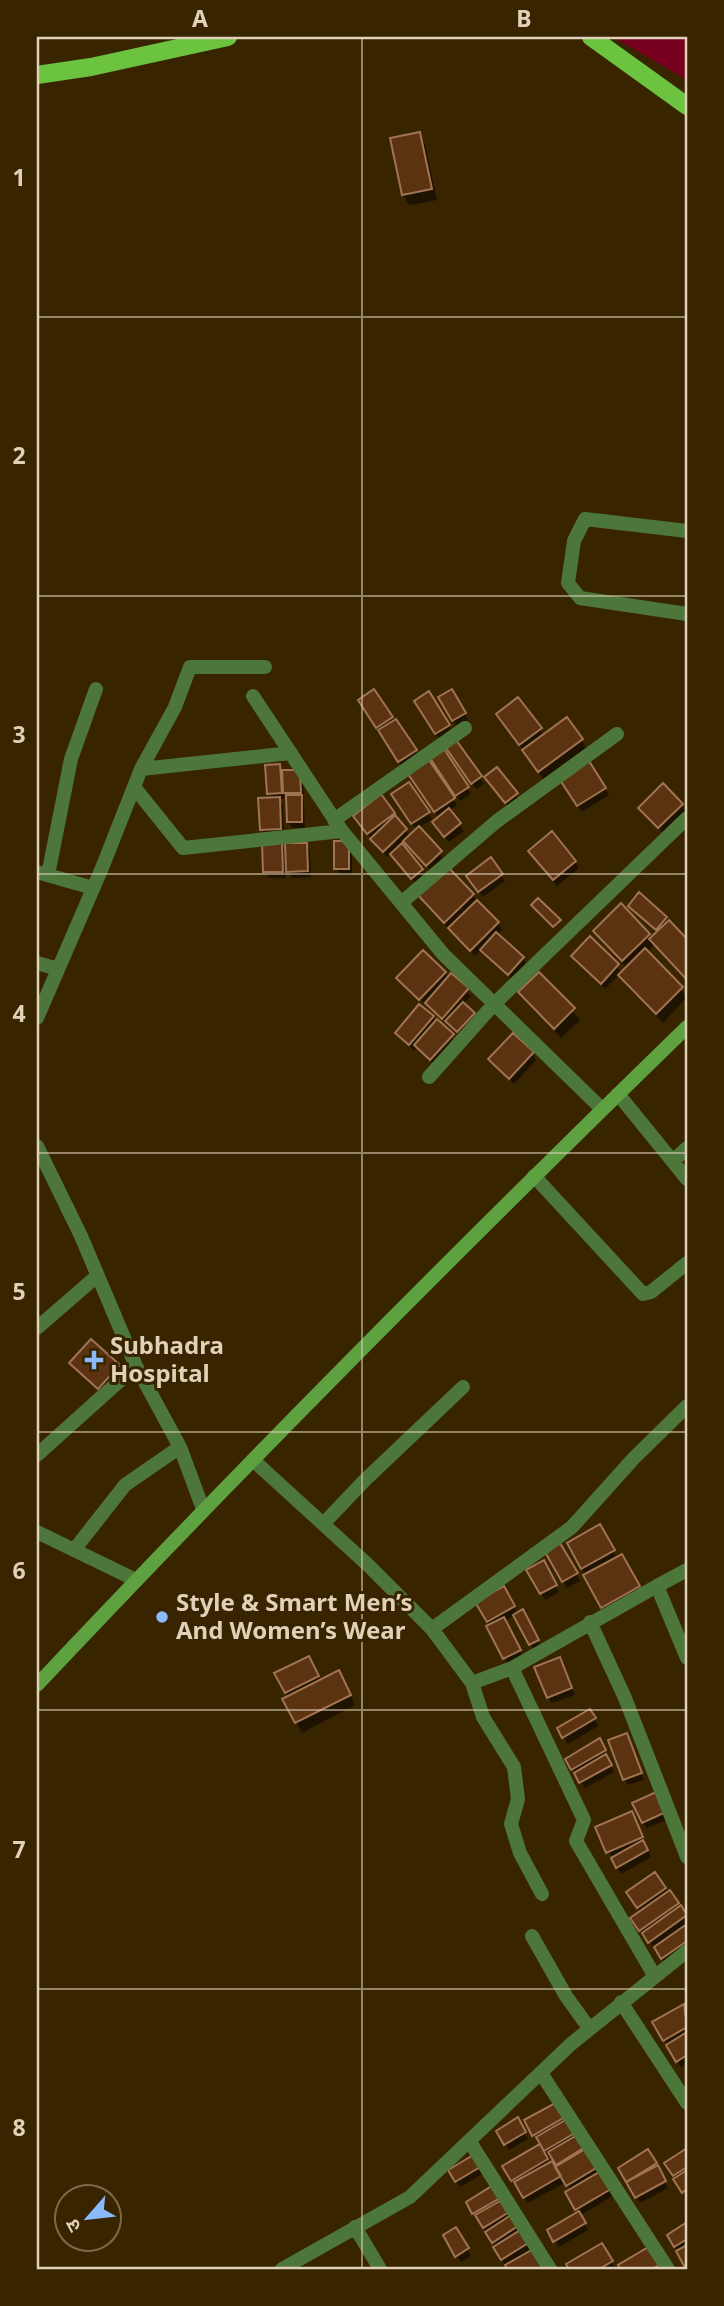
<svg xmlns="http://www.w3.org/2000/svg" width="724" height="2306" font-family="'Noto Sans','Noto Sans Devanagari',sans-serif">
  <rect width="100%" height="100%" fill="#392400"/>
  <!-- green -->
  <path fill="#77001f" d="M613,37H687V80Z"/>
  <!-- shadow -->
  <path fill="#0007" fill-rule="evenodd" d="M419,134L425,144L437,200L409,205L403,195L392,140Z
    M374,691L419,758L403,768L360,700Z
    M451,691L468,720L457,727L440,698Z
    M429,694L453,732L440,740L416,702Z
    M502,721L540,729L544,736L582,740L587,750L545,781Z
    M456,743L484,784L476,789L452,755Z
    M589,763L609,795L582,812L562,780Z
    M436,765L467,788L471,794L460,801Z
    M279,766L282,772L303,778L305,828H292L289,822L288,798L284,791V799H279L283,806L284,835L266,836L262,829L272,799L269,793Z
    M496,769L520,801L510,809L490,784Z
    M414,781L453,799L457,805L449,811L464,831L449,842L438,829L439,818Z
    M397,801L428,813L432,819L418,828L444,859L431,871L405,841L401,845L426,876L416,884L391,853L387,857L359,823L394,814L410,837L417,831Z
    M682,805L685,811L663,833L640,808Z
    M348,843L352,850V875H340L336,868Z
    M281,844L288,855L306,844L310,851L311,877L292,878L286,867V878H269L265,872Z
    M534,858L575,862L579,868L557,886Z
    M447,868L498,923L502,930L497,934L523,958L526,964L512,980L482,949L475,956L426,905L420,895Z
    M501,875L505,881L483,897L472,883Z
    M630,906L666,918L687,942V982L654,945L647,952L687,997L663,1023L626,985L620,974L605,989L574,956L590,939L622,973L627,969L595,931L649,935L651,939L657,933Z
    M445,973L471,996L463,1005L477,1021L461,1038L399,978Z
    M539,974L580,1020L561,1038L521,993Z
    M433,1018L456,1042L435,1065L417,1047L414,1051L397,1033Z
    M532,1053L536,1060L514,1084L490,1060Z
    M71,1363L119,1366L122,1373L103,1395Z
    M599,1526L617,1558L622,1556L644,1597L608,1617L569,1544Z
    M560,1546L580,1581L567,1588L547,1553Z
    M543,1563L559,1592L545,1600L529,1570Z
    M503,1588L518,1614L523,1612L541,1647L534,1651L515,1615L504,1621L523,1657L508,1664L478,1602Z
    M308,1658L321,1681L344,1682L355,1705L302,1733L284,1700L289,1697L277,1674Z
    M563,1666L575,1695L552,1703L548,1697Z
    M590,1711L598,1726L568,1744L559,1729Z
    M627,1735L644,1780L628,1785L624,1779Z
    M599,1741L614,1772L585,1788L567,1759Z
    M656,1794L668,1819L647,1828L643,1822Z
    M635,1820L651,1857L621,1874L597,1828Z
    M655,1875L687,1917V1950L666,1964L632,1919L641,1912L632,1899Z
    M684,2006L687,2012V2064L681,2067L655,2022Z
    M556,2104L613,2196L579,2216L588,2230L559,2247L549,2231L579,2213L567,2193L571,2191L566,2182L528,2203L505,2167L542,2145L526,2121ZM552,2155L559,2167L554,2169L546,2159Z
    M517,2120L528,2139L509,2150L498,2131Z
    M687,2150V2198L666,2164Z
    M648,2151L668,2188L640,2203L620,2168Z
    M475,2157L484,2173L460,2187L450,2171Z
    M494,2187L545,2269H510L506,2266L468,2202Z
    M687,2224V2267L669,2236Z
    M456,2229L471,2256L461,2262L445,2236Z
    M602,2245L615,2268L571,2269L568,2265Z"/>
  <!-- building -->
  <path fill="#5b3311" stroke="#a07352" stroke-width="2" d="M420,132L432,189L402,195L390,138Z
    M374,689L393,717L376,728L358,700Z
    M452,689L466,713L452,721L438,697Z
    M429,691L450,725L435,734L414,701Z
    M518,697L542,728L519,745L496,714Z
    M567,717L583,739L538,772L522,750Z
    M396,719L417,750L398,762L378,730Z
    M456,740L482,776L471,784L446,748Z
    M444,749L469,787L455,796L430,758Z
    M429,760L455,798L434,812L408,774Z
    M589,761L606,788L577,806L560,780Z
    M280,764L282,793L267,794L265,765Z
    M497,767L518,793L505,803L484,777Z
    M282,770H300L301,793H283Z
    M409,782L430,812L411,824L391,794Z
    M663,783L683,804L658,828L638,808Z
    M381,794L395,813L367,834L353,816Z
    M286,795H302V822H287Z
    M280,797L281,829L260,830L258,798Z
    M449,808L461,823L444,837L432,822Z
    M395,815L407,829L383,852L370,839Z
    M419,826L442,851L426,866L403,841Z
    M552,831L576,861L553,880L528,851Z
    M334,841H349V869H334Z
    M282,842L283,872H263L262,843Z
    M285,843H307L308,871L286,872Z
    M402,843L423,869L411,879L390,854Z
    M491,857L503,874L478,892L466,876Z
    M447,866L474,894L444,923L417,894Z
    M639,892L667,917L656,930L628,906Z
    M538,898L561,920L553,927L531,905Z
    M477,900L499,922L470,951L448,928Z
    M621,903L650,934L622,961L593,931Z
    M669,920L687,939V980L649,939Z
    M496,932L524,957L508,975L480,950Z
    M590,936L619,964L601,984L571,956Z
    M645,948L683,987L656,1014L618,975Z
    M423,950L446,972L419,1000L396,978Z
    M539,972L575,1008L554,1029L518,992Z
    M451,973L469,988L442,1019L425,1003Z
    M463,1002L475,1013L457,1032L445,1021Z
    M419,1004L434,1016L409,1045L395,1033Z
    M437,1019L454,1034L430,1060L414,1045Z
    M513,1033L534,1052L509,1079L488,1059Z
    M91,1339L120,1365L98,1389L69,1363Z
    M600,1524L615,1550L581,1569L567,1543Z
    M560,1543L578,1573L562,1582L545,1552Z
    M622,1554L640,1586L601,1608L583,1575Z
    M544,1560L557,1585L540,1594L526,1570Z
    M504,1586L515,1606L487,1622L475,1602Z
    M523,1609L539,1640L529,1645L513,1615Z
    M504,1617L521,1650L503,1659L486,1626Z
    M309,1656L319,1676L285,1693L274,1673Z
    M560,1657L572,1688L547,1698L534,1667Z
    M339,1670L351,1695L295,1723L282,1699Z
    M590,1709L596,1718L562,1738L557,1728Z
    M627,1733L642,1773L623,1780L608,1740Z
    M600,1738L606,1750L571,1770L565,1759Z
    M606,1754L612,1765L579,1783L574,1773Z
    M656,1792L666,1812L642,1823L632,1803Z
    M632,1811L643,1837L606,1853L595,1827Z
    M643,1840L648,1850L616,1868L611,1858Z
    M655,1872L666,1888L637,1908L626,1892Z
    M670,1890L679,1903L639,1931L630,1918Z
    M681,1905L687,1915L648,1943L642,1933Z
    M687,1924V1941L661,1959L654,1947Z
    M684,2004L687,2027L663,2041L652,2022Z
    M687,2032V2055L676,2062L666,2045Z
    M557,2102L565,2117L532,2136L524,2120Z
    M518,2117L526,2132L504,2145L496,2131Z
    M567,2119L575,2133L544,2151L536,2137Z
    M577,2135L585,2147L556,2165L548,2152Z
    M540,2144L548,2159L511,2181L502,2166Z
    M587,2148L598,2167L566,2186L555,2167Z
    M687,2148V2167L673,2176L664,2163Z
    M648,2149L657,2163L626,2182L618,2168Z
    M475,2154L482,2166L455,2182L448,2170Z
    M552,2161L561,2176L523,2198L514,2182Z
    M658,2165L666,2181L635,2198L626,2182Z
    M687,2170V2189L682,2193L673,2179Z
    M601,2171L611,2189L575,2210L565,2192Z
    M495,2184L502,2197L472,2214L466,2202Z
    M502,2200L509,2212L483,2228L475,2215Z
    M579,2211L586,2223L553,2242L547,2230Z
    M511,2215L518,2226L492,2243L485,2232Z
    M687,2222V2239L674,2247L667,2235Z
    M456,2227L469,2248L455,2257L443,2235Z
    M522,2229L530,2242L501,2260L493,2247Z
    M602,2243L613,2261L599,2269H569L566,2264Z
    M687,2245V2264L684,2266L676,2251Z
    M650,2246L661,2264L652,2269H620L618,2265Z
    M535,2248L547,2269H508L505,2265Z"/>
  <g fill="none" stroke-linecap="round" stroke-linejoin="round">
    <!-- street -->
    <path stroke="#4d763b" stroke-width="14" d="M687,531L585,519L574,541L568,583L580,598L687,614
      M253,696L342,831L443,954L602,1109
      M141,769L291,753
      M134,787L183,848L342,831
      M334,820L465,728
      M37,872L93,888
      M48,875L71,759L96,689
      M401,903L497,821L617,734
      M37,963L58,969
      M37,1018L102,868L141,769L175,707L190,667H265
      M429,1077L494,1004L687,818
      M618,1094L687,1179
      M37,1146L81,1236L136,1366L180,1447L203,1509
      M673,1161L687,1148
      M534,1176L643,1294L651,1292L687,1263
      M37,1328L97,1276
      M37,1455L136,1366
      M253,1460L368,1565L432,1629L472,1683L512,1668L657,1586L687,1658
      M323,1524L365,1480L463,1387
      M37,1532L136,1580
      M74,1550L125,1485L180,1447
      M657,1586L687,1570
      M590,1622L625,1698L687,1857
      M432,1629L572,1527L634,1458L687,1406
      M512,1668L584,1820L576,1841L654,1975
      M472,1683L483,1717L514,1767L518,1799L511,1824L520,1853L542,1894
      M532,1936L566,1996L589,2028
      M621,2002L687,2103
      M541,2073L668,2269
      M470,2142L550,2269
      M355,2227L380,2269
      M282,2269L410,2197L571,2044L687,1951"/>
    <!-- secondary -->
    <path stroke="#5ea140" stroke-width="14" d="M37,1685C249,1460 466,1242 687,1027"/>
    <!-- primary -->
    <path stroke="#6bc340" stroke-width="18" d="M591,37L687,106
      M37,75L91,67L228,37"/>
  </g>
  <!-- grid -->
  <path fill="none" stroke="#e2d1b9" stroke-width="2" stroke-opacity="0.55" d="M362,37V2269M37,317H687M37,596H687M37,874H687M37,1153H687M37,1432H687M37,1710H687M37,1989H687"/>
  <!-- markers -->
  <g fill="#8bbafc" stroke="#392400" stroke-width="2.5">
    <path d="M90.5 1349.5h7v7h7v7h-7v7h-7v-7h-7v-7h7z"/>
    <circle cx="162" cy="1617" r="7"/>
  </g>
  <g text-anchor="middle" stroke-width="6" stroke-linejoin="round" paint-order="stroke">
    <!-- poi labels -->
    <g font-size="24" font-weight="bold" fill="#e2d1b9" stroke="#392400" text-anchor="start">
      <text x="110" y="1354">Subhadra<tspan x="110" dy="28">Hospital</tspan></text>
      <text x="176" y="1611">Style &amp; Smart Men’s<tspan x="176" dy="28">And Women’s Wear</tspan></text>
    </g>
  </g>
  <!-- border -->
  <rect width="724" height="2306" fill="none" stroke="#392400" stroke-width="77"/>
  <!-- north arrow -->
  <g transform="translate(88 2218) rotate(242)"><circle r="33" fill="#392400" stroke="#7d694a" stroke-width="2"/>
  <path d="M0-5L12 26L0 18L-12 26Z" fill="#8bbafc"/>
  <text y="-10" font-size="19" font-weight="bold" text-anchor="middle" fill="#e2d1b9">उ</text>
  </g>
  <rect x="38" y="38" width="648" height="2230" fill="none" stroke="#e2d1b9" stroke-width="2.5"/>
  <g font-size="23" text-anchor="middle" font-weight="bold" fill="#e2d1b9">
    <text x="200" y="27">A</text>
    <text x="524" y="27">B</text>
    <text x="19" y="186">1</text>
    <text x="19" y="464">2</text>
    <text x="19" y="743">3</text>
    <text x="19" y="1022">4</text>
    <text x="19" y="1300">5</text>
    <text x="19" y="1579">6</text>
    <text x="19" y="1858">7</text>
    <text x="19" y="2136">8</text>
  </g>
</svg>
